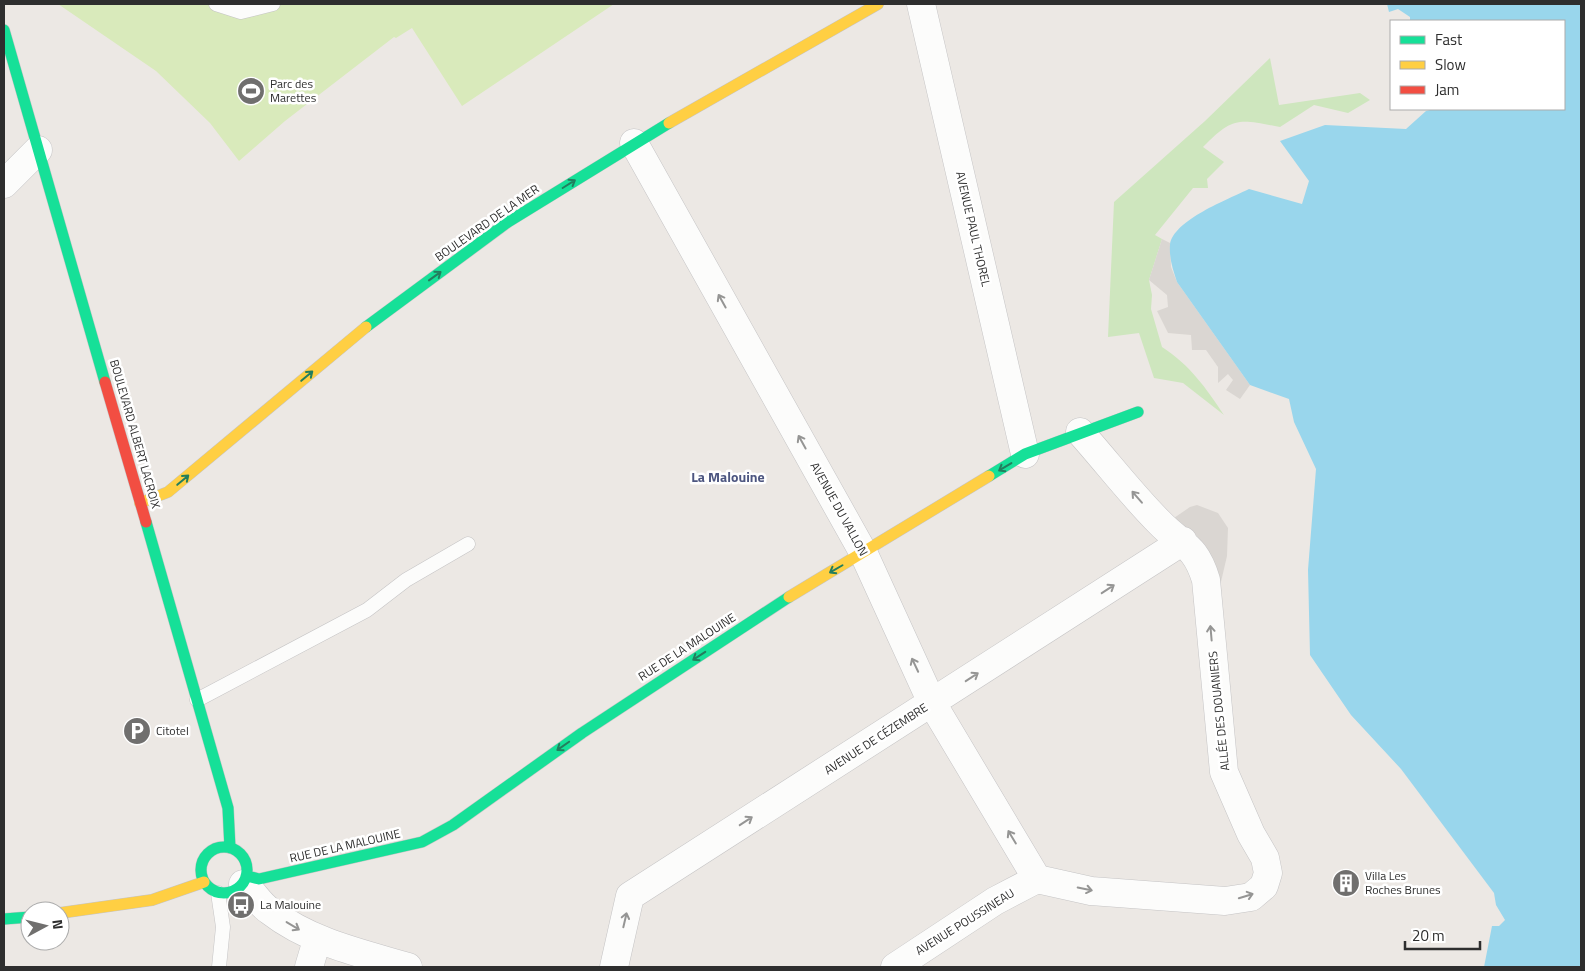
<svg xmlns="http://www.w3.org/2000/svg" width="1585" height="971" font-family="'Titillium Web',sans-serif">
  <rect width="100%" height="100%" fill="#ece8e4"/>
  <!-- green -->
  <path fill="#cee6be" d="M1270,58L1279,105L1360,93L1370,100L1348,113L1314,105L1280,127C1239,119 1233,116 1203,147L1224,162L1207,179L1208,188H1193L1155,235L1162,239L1149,280L1152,295L1151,309L1162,347C1190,365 1206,388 1224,415L1183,383L1154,378L1139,333L1108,337L1114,202L1205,121Z"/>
  <!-- pitch -->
  <path fill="#d9eabb" d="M58,4H614L462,106L412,28L396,38L394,37L285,121L239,161L210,123L156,71Z"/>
  <!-- plaza -->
  <path fill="#dad6d2" d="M1162,239L1170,243L1171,267L1177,282L1250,385L1240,399L1226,390L1233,380L1228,374L1218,383V367L1206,350H1192L1191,335L1168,333L1157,311L1168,307L1167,295L1149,280Z
    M1197,505L1218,513L1228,528L1227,556L1220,586L1205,546L1197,536L1174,518L1190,507Z"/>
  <!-- water -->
  <path fill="#99d6ec" d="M1387,4H1581V967H1484L1492,926H1499L1505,920L1496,905L1494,893L1401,769L1351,715L1310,655L1308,570L1316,469L1294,422L1289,399L1250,385L1177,282C1173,270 1169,258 1170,245C1173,220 1229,199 1249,189L1302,204L1309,181L1280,141L1325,125L1406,129L1426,111L1434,109H1564V21H1410V17L1398,9L1389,12Z"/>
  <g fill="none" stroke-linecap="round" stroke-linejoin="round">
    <!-- lane casing -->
    <g stroke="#c5c4c5" stroke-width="15">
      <path id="lane" d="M216,4L241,12L273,4
        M197,700L367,610L406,580L468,544
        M218,893L223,927L219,967"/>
    </g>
    <!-- street casing -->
    <g stroke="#c5c4c5" stroke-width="29">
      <path id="street" d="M921,4L1025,454
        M634,143L863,552L932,703L1037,879
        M4,184L38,150
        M1037,879L1091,891L1225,901L1251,897L1264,886L1268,873L1265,858L1251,834L1224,772L1206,580C1195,544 1182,546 1159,522C1131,494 1106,461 1080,432
        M243,884C254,892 259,904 270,911C310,942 360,953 408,967
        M309,967L317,940
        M614,967L630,896L1183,541
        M895,967L995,901L1037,879"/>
    </g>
    <!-- fast casing -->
    <g stroke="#c5c4c5" stroke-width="12">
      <path id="fast" d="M4,30L105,382
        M366,327L508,222L669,123
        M989,476L1025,454L1138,412
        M146,522L228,808L230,848
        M201 870a23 23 0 1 1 46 0a23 23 0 1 1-46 0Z
        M247,876L259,879L422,842L453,825L582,733L789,597
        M4,919L30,917"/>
    </g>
    <!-- slow casing -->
    <g stroke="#c5c4c5" stroke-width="12">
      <path id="slow" d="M669,123L878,4
        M140,503L168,492L366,327
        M789,597L989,476
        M60,913L152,900L204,882"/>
    </g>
    <!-- jam casing -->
    <g stroke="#c5c4c5" stroke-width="12">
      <path id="jam" d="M105,382L146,522"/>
    </g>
    <!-- lane -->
    <use href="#lane" stroke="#fcfcfb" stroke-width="14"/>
    <!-- street -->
    <use href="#street" stroke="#fcfcfb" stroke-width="28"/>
    <!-- fast -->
    <use href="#fast" stroke="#16e098" stroke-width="11"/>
    <!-- slow -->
    <use href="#slow" stroke="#ffcf43" stroke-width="11"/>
    <!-- jam -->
    <use href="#jam" stroke="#f24e42" stroke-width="11"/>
  </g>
  <!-- one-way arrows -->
  <defs><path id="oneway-shaft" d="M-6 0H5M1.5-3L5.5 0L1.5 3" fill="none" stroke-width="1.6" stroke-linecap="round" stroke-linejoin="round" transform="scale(1.25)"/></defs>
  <g stroke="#237e5e">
    <use href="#oneway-shaft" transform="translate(569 184) rotate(-32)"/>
    <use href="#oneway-shaft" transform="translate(435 276) rotate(-36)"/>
    <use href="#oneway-shaft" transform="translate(307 376) rotate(-40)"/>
    <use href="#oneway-shaft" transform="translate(1005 467) rotate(149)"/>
    <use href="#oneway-shaft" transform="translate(183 480) rotate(-40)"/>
    <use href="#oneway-shaft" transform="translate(836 569) rotate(150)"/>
    <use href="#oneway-shaft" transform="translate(699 656) rotate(147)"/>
    <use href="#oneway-shaft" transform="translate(563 746) rotate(145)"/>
  </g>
  <g stroke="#959594">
    <use href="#oneway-shaft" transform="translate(722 301) rotate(-119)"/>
    <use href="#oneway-shaft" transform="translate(802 442) rotate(-119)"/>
    <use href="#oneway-shaft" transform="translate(1137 497) rotate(-131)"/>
    <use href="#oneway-shaft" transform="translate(1108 589) rotate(-33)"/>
    <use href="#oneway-shaft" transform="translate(1211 633) rotate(-95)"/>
    <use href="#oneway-shaft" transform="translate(915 665) rotate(-115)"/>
    <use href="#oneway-shaft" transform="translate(972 677) rotate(-33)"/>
    <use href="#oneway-shaft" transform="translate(746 821) rotate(-33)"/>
    <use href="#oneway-shaft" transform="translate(1012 837) rotate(-121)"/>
    <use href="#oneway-shaft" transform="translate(1085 889) rotate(12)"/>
    <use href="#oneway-shaft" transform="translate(1246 896) rotate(-17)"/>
    <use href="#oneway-shaft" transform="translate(625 920) rotate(-77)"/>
    <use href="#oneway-shaft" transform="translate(293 926) rotate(31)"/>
  </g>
  <!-- icons -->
  <defs>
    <g id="stadium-disc" transform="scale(1.4375)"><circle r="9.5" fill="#706f6e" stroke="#fff"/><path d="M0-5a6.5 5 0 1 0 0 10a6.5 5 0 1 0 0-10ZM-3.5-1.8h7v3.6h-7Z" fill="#fff"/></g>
    <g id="parking-disc" transform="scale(1.4375)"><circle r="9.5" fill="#706f6e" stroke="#fff"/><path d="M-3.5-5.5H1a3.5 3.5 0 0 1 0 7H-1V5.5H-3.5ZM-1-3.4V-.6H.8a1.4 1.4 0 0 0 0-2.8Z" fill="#fff"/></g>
    <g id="building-disc" transform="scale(1.4375)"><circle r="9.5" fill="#706f6e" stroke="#fff"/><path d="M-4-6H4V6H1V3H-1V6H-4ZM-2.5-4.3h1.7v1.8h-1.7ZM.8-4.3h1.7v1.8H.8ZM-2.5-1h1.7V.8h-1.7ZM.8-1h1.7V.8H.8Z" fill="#fff"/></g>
    <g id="bus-disc" transform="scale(1.4375)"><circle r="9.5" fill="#706f6e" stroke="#fff"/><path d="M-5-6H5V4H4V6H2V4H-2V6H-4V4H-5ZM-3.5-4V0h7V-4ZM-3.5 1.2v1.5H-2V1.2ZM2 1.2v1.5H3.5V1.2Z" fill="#fff"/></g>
  </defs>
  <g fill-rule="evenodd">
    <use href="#stadium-disc" x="251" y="91"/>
    <use href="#parking-disc" x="137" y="731"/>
    <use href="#building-disc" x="1346" y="883"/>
    <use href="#bus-disc" x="241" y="905"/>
  </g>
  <g text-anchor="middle" stroke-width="5" stroke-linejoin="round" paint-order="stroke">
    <!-- poi labels -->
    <g font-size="12" fill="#2e2e2e" stroke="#fff" text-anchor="start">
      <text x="270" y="88">Parc des<tspan x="270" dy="14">Marettes</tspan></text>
      <text x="156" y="735">Citotel</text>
      <text x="1365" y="880">Villa Les<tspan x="1365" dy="14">Roches Brunes</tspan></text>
      <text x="260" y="909">La Malouine</text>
    </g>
    <!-- street labels -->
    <g font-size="12" fill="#2e2e2e" stroke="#fff">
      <text transform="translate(487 223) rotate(-35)" y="4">BOULEVARD DE LA MER</text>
      <text transform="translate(973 229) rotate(77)" y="4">AVENUE PAUL THOREL</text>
      <text transform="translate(135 434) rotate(74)" y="4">BOULEVARD ALBERT LACROIX</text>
      <text transform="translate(839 509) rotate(61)" y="4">AVENUE DU VALLON</text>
      <text transform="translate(687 647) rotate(-33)" y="4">RUE DE LA MALOUINE</text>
      <text transform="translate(1219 711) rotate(-96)" y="4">ALLÉE DES DOUANIERS</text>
      <text transform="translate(876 739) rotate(-33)" y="4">AVENUE DE CÉZEMBRE</text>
      <text transform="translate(345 846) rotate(-13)" y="4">RUE DE LA MALOUINE</text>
      <text transform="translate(965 922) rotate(-32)" y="4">AVENUE POUSSINEAU</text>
    </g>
    <!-- neighbourhood labels -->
    <g font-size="14" font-weight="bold" fill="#4d5680" stroke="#fff">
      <text x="728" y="482">La Malouine</text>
    </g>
  </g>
  <!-- border -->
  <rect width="1585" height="971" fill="none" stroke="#2e2e2e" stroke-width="10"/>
  <!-- legend -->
  <rect x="1390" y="20" width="175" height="90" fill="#ffffff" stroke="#ababab"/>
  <rect x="1400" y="36" width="25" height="8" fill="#16e098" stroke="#ababab"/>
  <text x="1435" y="45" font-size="15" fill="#2e2e2e">Fast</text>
  <rect x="1400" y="61" width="25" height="8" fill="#ffcf43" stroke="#ababab"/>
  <text x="1435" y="70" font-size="15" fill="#2e2e2e">Slow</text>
  <rect x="1400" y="86" width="25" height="8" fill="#f24e42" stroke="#ababab"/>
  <text x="1435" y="95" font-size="15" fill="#2e2e2e">Jam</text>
  <!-- north arrow -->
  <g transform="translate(45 926) rotate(83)"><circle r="24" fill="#ffffff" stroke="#ababab"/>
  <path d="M0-4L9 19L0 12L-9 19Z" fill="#706f6e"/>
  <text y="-8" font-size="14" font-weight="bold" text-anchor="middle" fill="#2e2e2e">N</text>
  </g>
  <!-- scale -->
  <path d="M1405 941v8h75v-8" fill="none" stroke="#2e2e2e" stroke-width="2.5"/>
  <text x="1412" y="941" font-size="15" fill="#2e2e2e" stroke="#ffffff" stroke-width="4" paint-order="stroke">20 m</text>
</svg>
